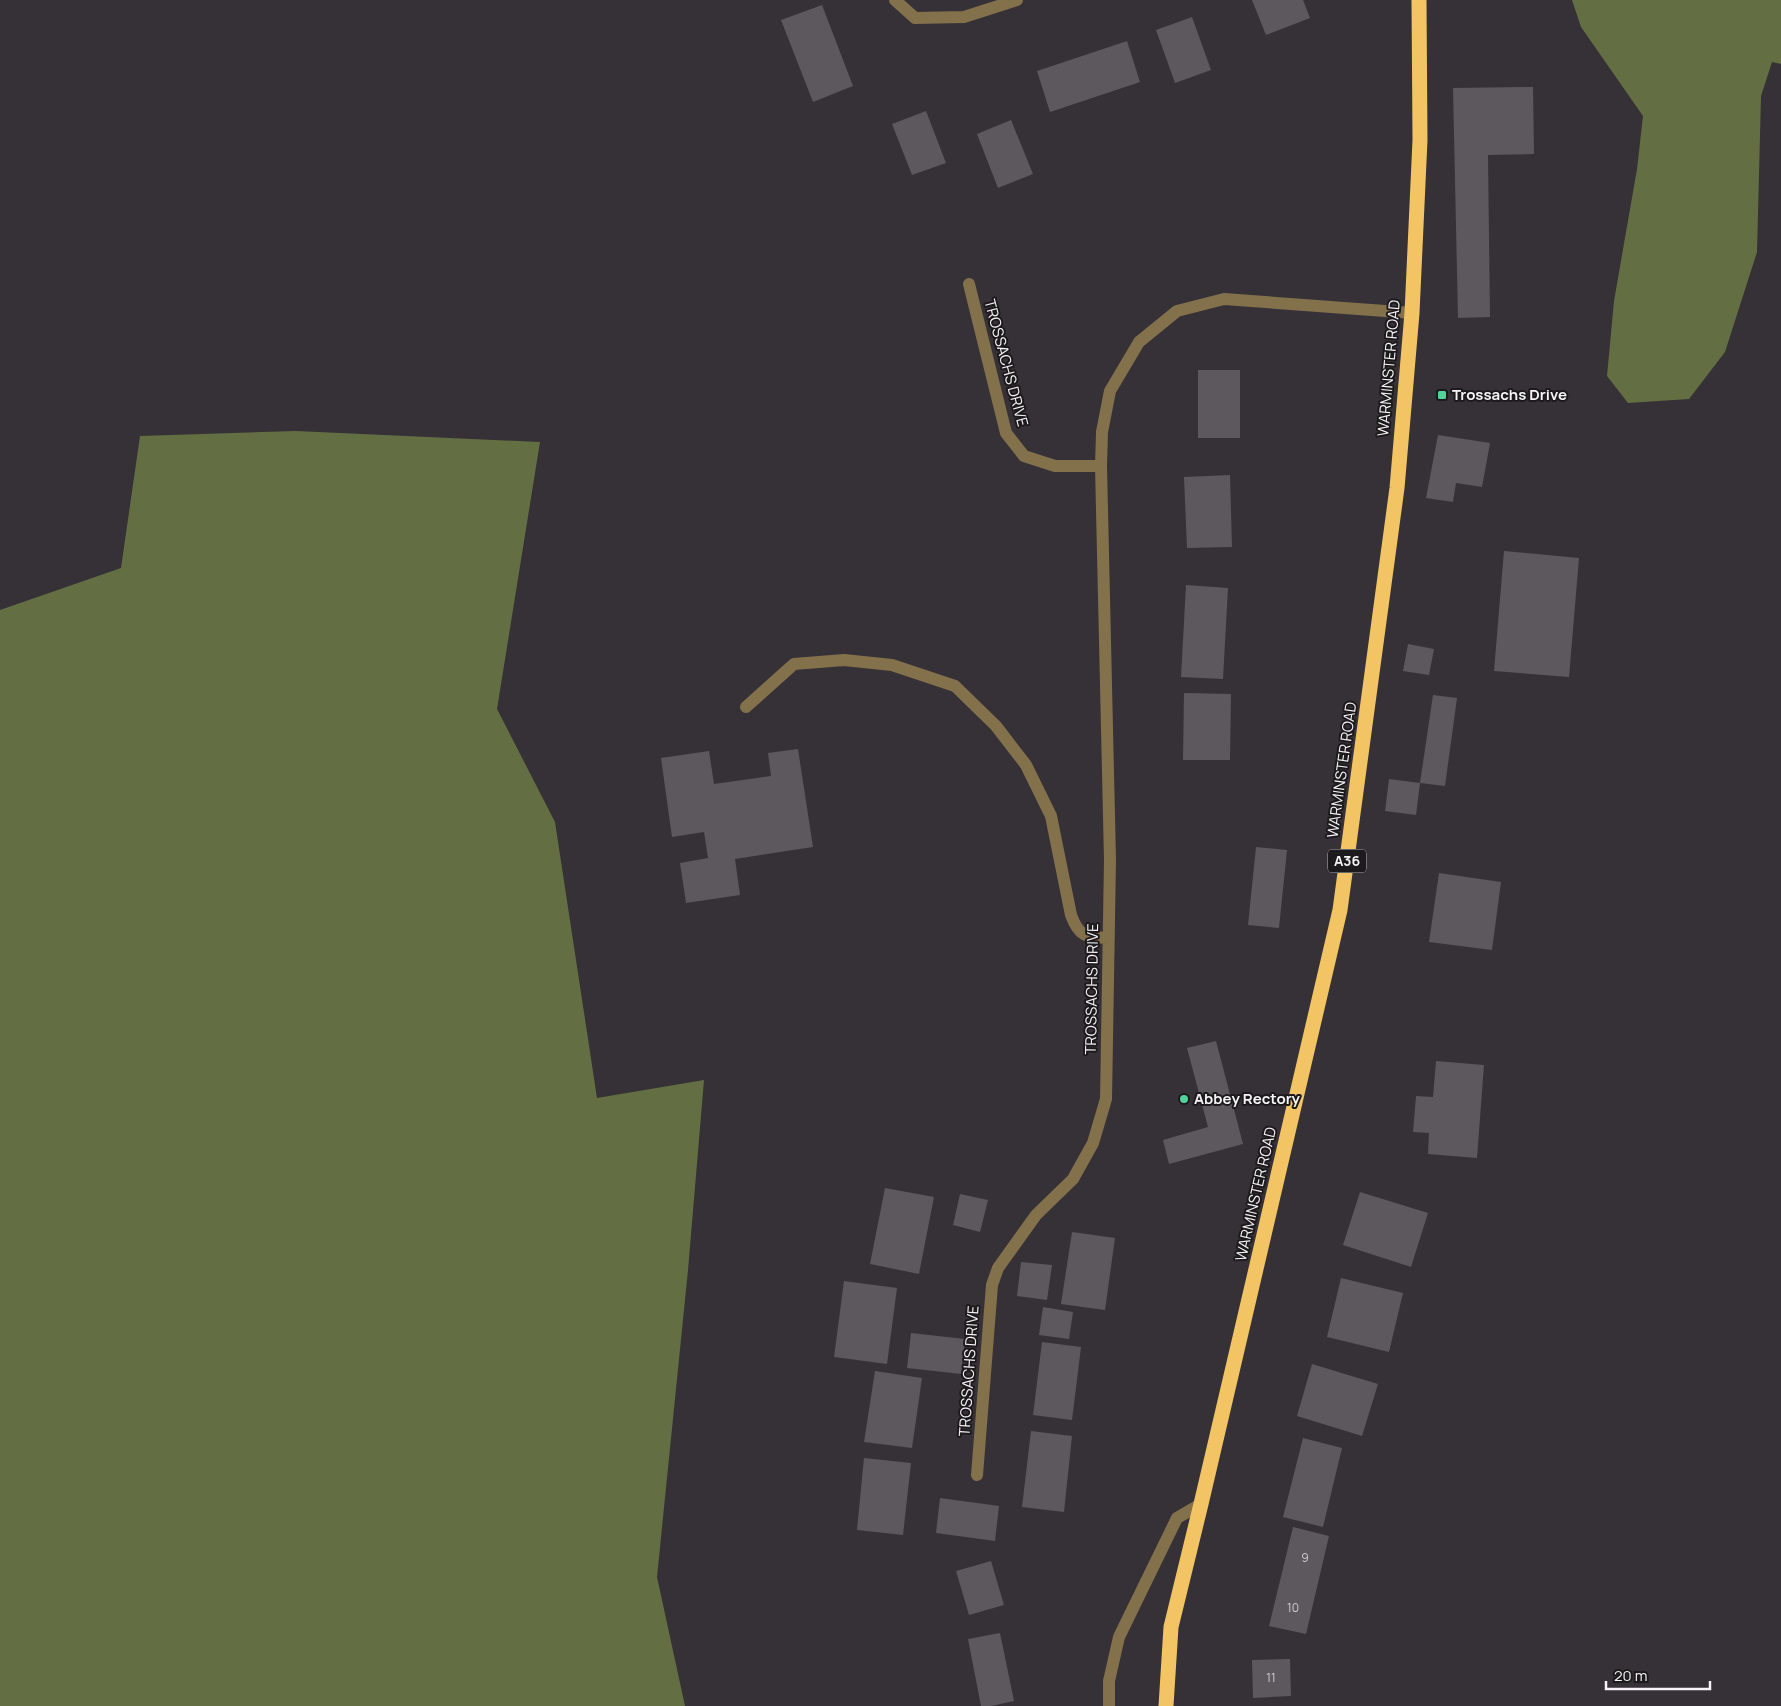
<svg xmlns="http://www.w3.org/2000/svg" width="1781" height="1706" font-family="Manrope,sans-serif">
  <rect width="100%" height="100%" fill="#363136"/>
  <!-- forest -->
  <path fill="#636f43" d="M1572,0H1781V64L1772,62L1761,96L1757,252L1725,352L1689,399L1628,403L1607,376L1614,301L1637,169L1643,116L1581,27Z
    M296,431L540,442L497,709L555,822L597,1098L704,1080L688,1270L657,1577L685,1706H0V610L121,568L140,436Z"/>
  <!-- building -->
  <path fill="#5d585e" d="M1252,0H1303L1310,18L1266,35Z
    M822,5L853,86L813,102L781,20Z
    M1192,17L1211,70L1175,83L1156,30Z
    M1127,41L1140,82L1050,112L1037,71Z
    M1533,87L1534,154L1488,155L1490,317L1458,318L1453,88Z
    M926,111L946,163L912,175L892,124Z
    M1011,120L1033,174L998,188L977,134Z
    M1198,370H1240V438H1198Z
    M1438,435L1490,443L1482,487L1456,483L1453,502L1426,498Z
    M1230,475L1232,547L1187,548L1184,477Z
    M1504,551L1579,558L1569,677L1494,671Z
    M1186,585L1228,588L1223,679L1181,677Z
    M1408,644L1434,649L1429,675L1403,671Z
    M1184,693L1231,694L1230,760H1183Z
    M1433,695L1457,698L1445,786L1420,783Z
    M798,749L813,847L735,859L740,895L686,903L680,863L708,858L704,832L672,837L661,758L709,751L714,784L771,776L768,753Z
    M1389,779L1420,783L1416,815L1385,811Z
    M1256,847L1287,850L1279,928L1248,925Z
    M1439,873L1501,882L1492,950L1429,942Z
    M1216,1041L1243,1144L1169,1164L1163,1140L1208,1127L1187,1048Z
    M1436,1061L1484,1065L1477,1158L1428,1154L1429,1133L1413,1132L1416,1096L1433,1097Z
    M885,1188L934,1197L919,1274L870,1264Z
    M1360,1192L1428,1213L1411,1267L1343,1245Z
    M960,1194L988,1200L980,1232L953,1225Z
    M1072,1232L1115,1238L1105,1310L1061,1304Z
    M1021,1262L1052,1265L1047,1300L1017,1296Z
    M1341,1278L1403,1293L1389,1352L1327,1337Z
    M844,1281L897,1288L887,1364L834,1357Z
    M1043,1307L1073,1312L1069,1339L1039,1335Z
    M911,1333L965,1339L961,1374L907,1368Z
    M1042,1342L1081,1347L1072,1420L1033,1415Z
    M1312,1364L1378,1384L1362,1436L1297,1416Z
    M875,1371L922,1378L912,1448L864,1442Z
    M1031,1431L1072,1436L1064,1512L1022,1507Z
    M1303,1438L1342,1448L1323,1527L1283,1517Z
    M864,1458L911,1463L903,1535L857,1530Z
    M940,1498L999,1506L995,1541L936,1533Z
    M1293,1527L1329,1536L1306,1634L1269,1626Z
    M991,1561L1004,1605L969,1615L956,1571Z
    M1000,1633L1014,1701L991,1706H981L968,1639Z
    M1290,1659L1291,1696L1253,1698L1252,1660Z"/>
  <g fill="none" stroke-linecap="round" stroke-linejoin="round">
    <!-- minor -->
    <path stroke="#83714c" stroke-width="12" d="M895,0L915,18L964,17L1017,0
      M969,284L1006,433L1024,456L1055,466H1101
      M746,707L794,664L844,660L892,665L955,686L996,726L1026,765L1051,816L1071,915C1079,937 1086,937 1108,938
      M977,1475L992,1285L998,1268L1036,1215L1073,1179L1093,1143L1106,1099L1110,860L1101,466L1102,432L1110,391L1139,342L1177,311L1224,299L1412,313
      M1109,1706V1681L1119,1637L1177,1518L1201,1504"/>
    <!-- highway -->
    <path stroke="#f2c464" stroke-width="15" d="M1166,1706L1171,1627L1201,1504L1340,910L1397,488L1412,313L1420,140L1419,0"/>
  </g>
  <!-- markers -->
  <g fill="#50d398" stroke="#1c1a1c" stroke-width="2">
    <rect x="1437" y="390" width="10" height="10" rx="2.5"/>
    <circle cx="1184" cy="1099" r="5"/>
  </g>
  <g text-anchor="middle" stroke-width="4" stroke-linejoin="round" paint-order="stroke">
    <!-- number labels -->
    <g font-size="12" fill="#d0ccd0">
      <text x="1305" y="1562">9</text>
      <text x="1293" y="1612">10</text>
      <text x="1271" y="1682">11</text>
    </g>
    <!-- shield labels -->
    <rect fill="#1c1a1c" stroke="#b5b2b5" stroke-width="1" x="1328" y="849.5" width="38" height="23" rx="4"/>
    <g font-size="14" font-weight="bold" fill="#f6f3f6">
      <text x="1347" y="866">A36</text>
    </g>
    <!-- street labels -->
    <g font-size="15" fill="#f6f3f6" stroke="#1c1a1c">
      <text transform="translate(1006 363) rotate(75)" y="5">TROSSACHS DRIVE</text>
      <text transform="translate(1389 368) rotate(-85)" y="5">WARMINSTER ROAD</text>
      <text transform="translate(1342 770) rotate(-82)" y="5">WARMINSTER ROAD</text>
      <text transform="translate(1092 989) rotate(-89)" y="5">TROSSACHS DRIVE</text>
      <text transform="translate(1256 1194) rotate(-77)" y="5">WARMINSTER ROAD</text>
      <text transform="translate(969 1371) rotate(-86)" y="5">TROSSACHS DRIVE</text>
    </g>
    <!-- poi labels -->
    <g font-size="15" font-weight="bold" fill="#f6f3f6" stroke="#1c1a1c" text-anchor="start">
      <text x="1452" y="400">Trossachs Drive</text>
      <text x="1194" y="1104">Abbey Rectory</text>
    </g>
  </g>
  <!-- scale -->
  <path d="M1606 1681v8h104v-8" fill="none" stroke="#f6f3f6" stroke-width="2.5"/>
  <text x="1614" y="1681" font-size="15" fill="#f6f3f6" stroke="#1c1a1c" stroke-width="4" paint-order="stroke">20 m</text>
</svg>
